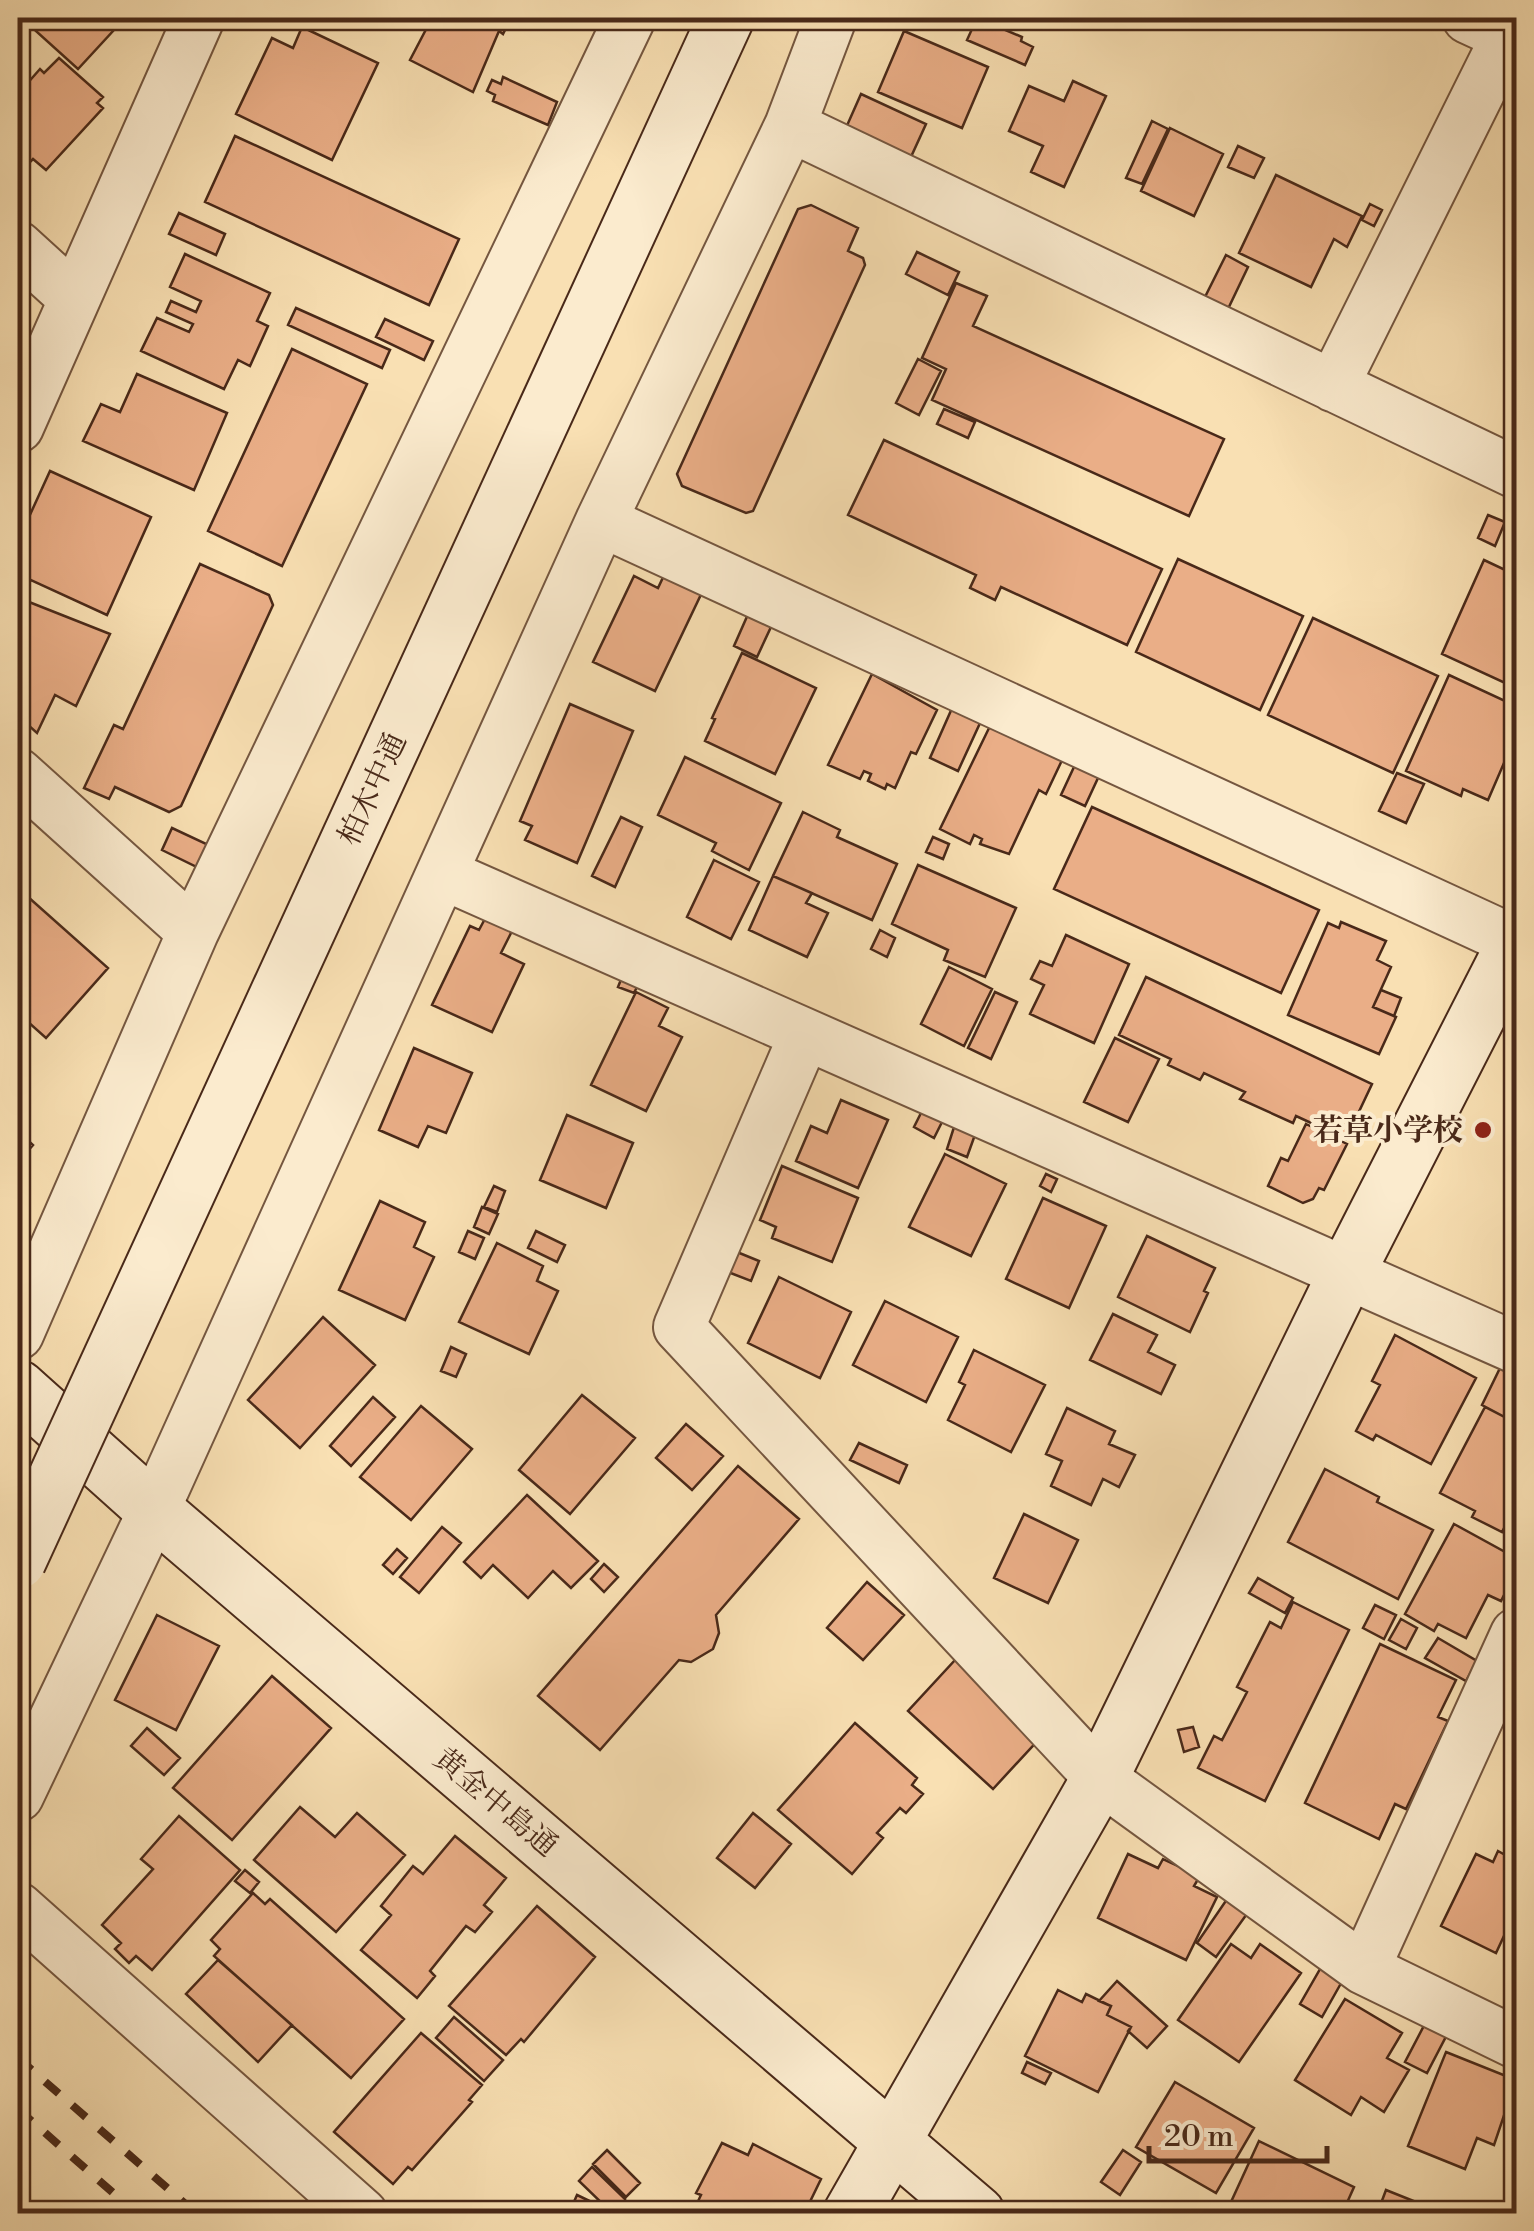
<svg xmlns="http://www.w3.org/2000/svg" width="1534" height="2231" font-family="'Libre Bodoni','Noto Serif JP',serif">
  <rect width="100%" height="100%" fill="#f9e0b3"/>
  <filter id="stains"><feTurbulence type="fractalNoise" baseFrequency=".002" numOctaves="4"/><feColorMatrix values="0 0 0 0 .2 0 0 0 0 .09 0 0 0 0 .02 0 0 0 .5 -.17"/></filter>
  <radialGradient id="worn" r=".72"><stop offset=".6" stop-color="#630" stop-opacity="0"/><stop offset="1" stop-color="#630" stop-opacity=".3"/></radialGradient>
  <!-- building -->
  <path fill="#eaae87" stroke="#492919" stroke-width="2.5" d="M32,18H125L78,69L27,23Z
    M432,18H511L503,34L499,31L473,92L410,60Z
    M977,18L1022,37L1021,41L1033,47L1025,65L967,40Z
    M302,27L378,63L332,160L236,114L272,38L293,48Z
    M904,31L988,67L962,128L878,92Z
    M59,58L103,97L97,103L103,108L46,170L33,159L23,169L18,164V94L40,69L44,73Z
    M503,77L557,102L548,125L493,101L495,95L487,91L492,80L501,84Z
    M1073,81L1106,96L1064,187L1031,172L1043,146L1009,131L1029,86L1064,101Z
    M861,94L926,124L910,159L845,130Z
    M1152,121L1168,129L1142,184L1126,178Z
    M1170,128L1223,154L1194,216L1141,191Z
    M235,136L459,239L429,305L205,202Z
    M1238,146L1264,158L1254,178L1228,167Z
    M1276,175L1362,216L1347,247L1334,239L1311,287L1239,253Z
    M1370,204L1382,210L1374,226L1362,220Z
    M811,205L858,228L848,251L863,258L865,265L753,511L746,513L682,486L677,474L798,209Z
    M179,213L225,234L216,255L169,234Z
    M917,252L959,272L948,295L906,274Z
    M185,254L270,293L257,321L268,326L250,366L238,360L224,389L141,351L157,318L189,332L193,324L166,312L171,301L196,312L201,301L170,287Z
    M1226,255L1248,267L1227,311L1204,299Z
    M956,283L987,296L973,326L1224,439L1189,516L932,400L946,369L922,358Z
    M296,308L390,350L382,368L288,325Z
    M385,319L433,341L424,360L376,337Z
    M292,349L367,384L282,566L208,531Z
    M918,359L941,371L919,415L896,403Z
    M137,374L227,413L194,490L83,441L101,404L120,412Z
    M944,409L975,422L968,438L937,424Z
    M884,440L1162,569L1127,645L1001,587L995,600L970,588L976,575L848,515Z
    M50,471L151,517L107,615L31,580L27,587L18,583V541Z
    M1488,515L1505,522L1495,546L1478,538Z
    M1178,559L1303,616L1260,710L1136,652Z
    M1484,560L1516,575V688L1442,654Z
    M200,564L269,595L273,605L181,806L169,812L115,787L109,799L84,788L114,725L123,729Z
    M667,569L705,586L655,691L593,662L634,576L658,588Z
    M24,600L110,634L76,706L55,695L37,733L18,716V615Z
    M753,603L777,614L757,657L734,646Z
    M1313,618L1438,676L1393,773L1268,715Z
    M742,653L816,688L775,774L705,741L715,719L712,718Z
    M872,674L937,710L916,754L911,752L895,788L887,784L885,789L868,781L871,774L864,771L860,779L828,765Z
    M1449,675L1516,706V749L1512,758L1507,756L1488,800L1463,789L1461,796L1406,771Z
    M957,697L986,710L958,771L930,758Z
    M570,704L633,731L577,863L525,840L532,826L520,821Z
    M990,726L1064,756L1046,794L1039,790L1009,854L980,844L982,839L974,835L970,844L940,829Z
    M1080,754L1104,765L1085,806L1061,795Z
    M685,757L781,803L749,870L712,851L716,843L658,815Z
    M1397,773L1424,784L1406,823L1379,811Z
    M1092,807L1319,910L1281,993L1054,889Z
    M803,812L840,830L837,837L897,864L872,920L773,876Z
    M621,817L642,827L615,887L592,876Z
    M172,828L215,848L205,871L162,850Z
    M933,837L949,844L943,859L926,852Z
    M714,860L759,882L731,939L687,917Z
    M918,865L1016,908L985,977L944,960L948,950L892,924Z
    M773,876L812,893L806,903L828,913L807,957L749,930Z
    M18,888L108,968L46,1038L18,1013Z
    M487,915L514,927L501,953L524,964L492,1032L432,1005L470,926L479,930Z
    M1341,922L1386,941L1377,960L1391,967L1373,1007L1396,1017L1379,1054L1288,1015L1328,923L1339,928Z
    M880,930L895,938L887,957L871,949Z
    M1066,935L1129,964L1094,1043L1030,1014L1044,985L1031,979L1040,961L1052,966Z
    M949,967L992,989L964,1046L921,1024Z
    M624,972L641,979L634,993L618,987Z
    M1146,977L1372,1084L1346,1139L1296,1116L1293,1123L1240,1099L1245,1092L1204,1073L1200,1080L1168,1065L1171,1059L1119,1035Z
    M1381,990L1401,998L1394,1016L1373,1007Z
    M636,992L668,1008L659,1026L682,1037L646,1111L591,1085Z
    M995,992L1017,1002L991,1059L968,1048Z
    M1115,1038L1159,1059L1128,1122L1084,1102Z
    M414,1048L472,1073L446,1133L428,1126L418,1147L379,1130Z
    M841,1100L888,1120L858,1188L796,1161L811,1126L827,1133Z
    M923,1109L943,1120L934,1138L914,1127Z
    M567,1115L633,1143L606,1208L540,1180Z
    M955,1124L976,1132L967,1157L947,1149Z
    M1306,1124L1347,1144L1324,1190L1319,1188L1313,1199L1303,1203L1268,1186L1281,1158L1288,1161Z
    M18,1131L33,1145L18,1162Z
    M945,1154L1006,1184L971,1256L909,1227Z
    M782,1166L858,1198L832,1262L772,1238L776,1227L760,1220Z
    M1516,1167V1195L1505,1190Z
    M1046,1174L1057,1179L1051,1192L1040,1186Z
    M494,1186L505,1191L497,1212L484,1207Z
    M1043,1198L1106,1226L1069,1308L1006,1279Z
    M380,1201L425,1222L414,1247L434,1257L405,1320L339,1290Z
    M482,1207L498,1214L489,1234L474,1227Z
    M468,1231L484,1238L475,1259L459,1252Z
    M536,1231L565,1245L557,1262L528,1248Z
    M1147,1236L1215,1268L1204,1291L1208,1293L1190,1332L1118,1297Z
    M497,1243L543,1266L537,1281L558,1291L529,1354L459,1322Z
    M737,1252L759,1261L751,1281L728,1272Z
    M779,1277L851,1312L820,1378L748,1343Z
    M885,1301L958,1337L926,1402L853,1365Z
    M1113,1314L1157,1335L1148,1352L1175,1365L1161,1394L1090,1360Z
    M323,1317L375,1365L300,1448L248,1400Z
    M1395,1335L1476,1378L1431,1464L1376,1435L1373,1440L1356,1431L1380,1385L1372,1381Z
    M451,1347L466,1354L456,1377L441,1371Z
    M974,1350L1045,1385L1011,1452L948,1420L965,1385L959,1382Z
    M1502,1364L1516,1371V1423L1482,1405Z
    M582,1395L635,1438L570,1514L519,1470Z
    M373,1397L395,1417L351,1466L330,1446Z
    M421,1406L472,1449L411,1520L360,1477Z
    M1485,1407L1516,1423V1505L1502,1532L1472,1517L1475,1511L1440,1493Z
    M1067,1408L1115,1431L1109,1444L1135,1455L1119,1487L1103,1479L1091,1505L1051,1486L1062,1461L1046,1454Z
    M686,1424L723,1456L692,1490L656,1458Z
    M859,1443L907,1465L899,1483L850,1460Z
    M738,1466L799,1519L716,1615L719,1633L713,1649L691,1662L679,1660L600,1750L538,1696Z
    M1325,1469L1379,1497L1377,1502L1433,1530L1398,1599L1288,1542Z
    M527,1495L598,1561L571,1588L553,1571L528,1598L493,1565L481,1578L464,1562Z
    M1024,1514L1078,1540L1048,1603L994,1578Z
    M1454,1524L1516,1558V1571L1501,1601L1488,1595L1466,1638L1438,1624L1434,1631L1405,1614Z
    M442,1527L461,1543L419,1593L400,1577Z
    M397,1549L407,1558L393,1574L383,1565Z
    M604,1564L618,1577L604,1592L591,1579Z
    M1258,1578L1293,1598L1285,1613L1249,1593Z
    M867,1582L904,1615L863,1660L827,1628Z
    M1293,1602L1349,1630L1265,1801L1198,1768L1214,1736L1222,1740L1247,1692L1237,1687L1270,1622L1281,1628Z
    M1375,1605L1396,1615L1384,1639L1363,1628Z
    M157,1615L219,1646L176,1730L115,1700Z
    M1401,1619L1417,1628L1406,1649L1389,1640Z
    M1438,1638L1477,1661L1466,1681L1425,1658Z
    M1380,1644L1456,1680L1438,1717L1448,1721L1406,1809L1395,1804L1379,1839L1305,1803Z
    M956,1659L1041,1737L993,1789L908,1711Z
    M272,1676L331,1728L232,1840L173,1788Z
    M855,1723L917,1778L912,1785L923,1794L906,1813L900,1808L877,1833L883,1838L852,1874L778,1810Z
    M1193,1727L1199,1747L1184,1752L1178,1730Z
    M147,1728L180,1758L164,1775L131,1746Z
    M1516,1770V1792L1508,1788Z
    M300,1807L335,1837L357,1813L405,1855L336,1932L254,1860Z
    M753,1813L791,1844L755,1888L717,1858Z
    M179,1816L240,1870L152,1970L136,1956L129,1963L115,1949L121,1943L102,1925L153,1869L141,1859Z
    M455,1836L506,1878L484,1905L492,1912L475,1932L466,1926L430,1971L435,1976L417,1998L361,1950L391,1915L381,1906L413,1866L423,1874Z
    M1498,1851L1516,1861V1910L1496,1953L1441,1926L1476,1854L1493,1862Z
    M1128,1854L1158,1868L1163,1859L1200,1876L1194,1886L1217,1897L1186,1960L1098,1918Z
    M245,1870L259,1882L250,1893L235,1881Z
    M1234,1889L1254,1904L1216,1957L1197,1943Z
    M253,1893L265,1904L270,1899L404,2019L351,2078L214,1956L220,1949L211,1940Z
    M537,1906L595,1957L524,2042L521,2039L506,2055L449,2006Z
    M1231,1944L1251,1958L1260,1944L1301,1973L1239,2062L1178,2020Z
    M1327,1957L1349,1969L1322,2017L1300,2004Z
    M218,1960L292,2025L258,2062L186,1994Z
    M1117,1981L1167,2026L1147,2048L1128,2031L1131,2027L1107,2015L1111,2006L1099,2001Z
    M1058,1990L1082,2002L1086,1994L1111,2006L1107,2015L1131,2027L1098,2092L1025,2056Z
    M1345,1999L1402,2033L1387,2058L1409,2070L1384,2112L1361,2097L1351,2115L1295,2080Z
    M1429,2016L1451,2027L1427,2073L1405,2062Z
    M454,2017L503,2060L484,2081L436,2038Z
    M421,2033L482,2085L469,2100L472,2102L412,2170L408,2167L393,2184L334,2132Z
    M1446,2052L1516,2080L1494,2145L1477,2138L1465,2169L1408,2146Z
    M1027,2062L1051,2073L1045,2084L1022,2073Z
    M1175,2082L1254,2128L1216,2193L1136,2147Z
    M1259,2141L1354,2187L1342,2214H1255L1231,2202Z
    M722,2143L748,2155L753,2144L821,2179L804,2214H692L701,2195L696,2193Z
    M607,2150L640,2183L626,2197L593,2164Z
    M1123,2150L1141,2162L1120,2195L1101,2182Z
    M592,2167L625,2199L612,2213L579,2181Z
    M1386,2190L1446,2214H1377Z
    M577,2195L600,2206L597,2214L570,2211Z"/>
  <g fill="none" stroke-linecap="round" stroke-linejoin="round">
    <!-- street casing -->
    <g stroke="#755740" stroke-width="54">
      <path id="street" d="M790,126L1516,473
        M18,247L74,298
        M1333,386L1507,36L1468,18
        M18,427L199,18
        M601,521L1516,942
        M18,774L193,932
        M443,874L1516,1348
        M805,1034L679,1327L1100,1778L1364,1969L1516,2043
        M18,1334L193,932L630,18
        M18,1796L154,1510L601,521L790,126L831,18
        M18,1908L362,2214
        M1364,1969L1516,1634"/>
    </g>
    <!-- secondary casing -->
    <g stroke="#492919" stroke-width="59">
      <path id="secondary" d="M18,1388L154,1510L977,2214
        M851,2214L1100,1778L1346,1274L1516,941"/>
    </g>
    <!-- street -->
    <use href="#street" stroke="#fbebce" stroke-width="50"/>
    <!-- secondary -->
    <use href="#secondary" stroke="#fbebce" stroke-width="55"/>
    <!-- rail -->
    <path stroke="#492919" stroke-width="8" stroke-dasharray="18 18" stroke-linecap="butt" d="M18,2058L197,2214
      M18,2109L137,2214"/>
    <!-- secondary-bridge casing -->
    <g stroke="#492919" stroke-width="59" stroke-linecap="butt">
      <path id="secondary-bridge" d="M18,1561L726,18"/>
    </g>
    <!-- secondary-bridge -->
    <use href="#secondary-bridge" stroke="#fbebce" stroke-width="55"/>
  </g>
  <!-- markers -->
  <circle fill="#8f2418" stroke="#fbebce" stroke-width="4" cx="1483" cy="1130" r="10"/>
  <g text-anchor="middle" stroke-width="8" stroke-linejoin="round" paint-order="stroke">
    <!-- street labels -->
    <g font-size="30" fill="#492919" stroke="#fbebce">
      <text transform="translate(372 789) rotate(-65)" y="10">柏木中通</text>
      <text transform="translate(496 1802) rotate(40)" y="10">黄金中島通</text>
    </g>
    <!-- poi labels -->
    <g font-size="30" font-weight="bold" fill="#492919" stroke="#fbebce" text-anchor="end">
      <text x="1463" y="1140">若草小学校</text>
    </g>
  </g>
  <!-- margin -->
  <rect width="1534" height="2231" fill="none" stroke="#f9e0b3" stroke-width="60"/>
  <rect x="20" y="20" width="1494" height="2191" fill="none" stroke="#492919" stroke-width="5"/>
  <rect x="30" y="30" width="1474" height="2171" fill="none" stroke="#492919" stroke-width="2.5"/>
  <!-- scale -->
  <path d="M1149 2146v15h178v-15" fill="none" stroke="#492919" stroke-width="5"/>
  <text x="1164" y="2146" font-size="30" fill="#492919" stroke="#fbebce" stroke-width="8" paint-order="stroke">20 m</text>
  <rect width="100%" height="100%" filter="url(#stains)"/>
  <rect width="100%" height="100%" fill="url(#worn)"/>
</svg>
